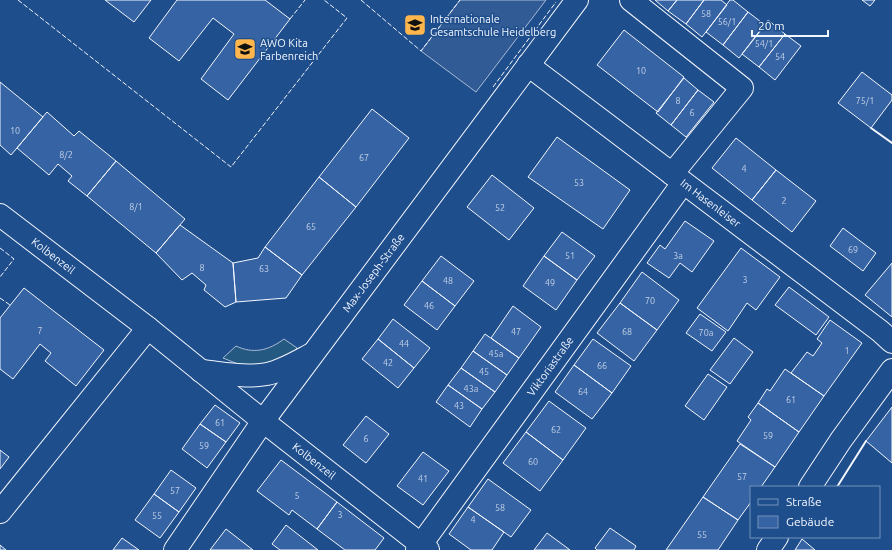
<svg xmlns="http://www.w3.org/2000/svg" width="892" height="550" font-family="Ubuntu,sans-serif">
  <rect width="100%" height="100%" fill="#1f4e8c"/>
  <!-- green -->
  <path fill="#245a82" stroke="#a8bbd7" d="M284,339L297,348L288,358L265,366L238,364L223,358L236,346C253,354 268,351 284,339Z"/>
  <!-- parking -->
  <path fill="#305b95" stroke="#a8bbd7" d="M460,0H546L476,92L421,51Z"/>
  <!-- building -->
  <path fill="#3563a3" stroke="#f2f6ff" d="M105,0H151L134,22Z
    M177,0H265L290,19L228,100L201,79L234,34L213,18L179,61L149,38Z
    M655,0H677L668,11Z
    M677,0H704L686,24L668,11Z
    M704,0H721L727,5L702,37L686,24Z
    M730,0H733L748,12L723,45L706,32Z
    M862,0H875L870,6Z
    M748,12L765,25L739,58L723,45Z
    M768,20L785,34L759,67L742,54Z
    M624,30L684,77L658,112L597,65Z
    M785,34L801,46L775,80L759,67Z
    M862,72L892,95V100L871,128L838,103Z
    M684,78L698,90L671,125L656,113Z
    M0,82L43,117L11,155L0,145Z
    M698,90L714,102L686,137L671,125Z
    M372,109L409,138L356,207L319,177Z
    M47,112L74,136L79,131L116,161L87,196L68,181L72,176L58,164L49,175L17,148Z
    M557,137L630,190L603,229L528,177Z
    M736,138L776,170L752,200L712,168Z
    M116,161L185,219L156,253L87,196Z
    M776,170L816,201L792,232L752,200Z
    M492,175L534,208L509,240L467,207Z
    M319,177L356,207L302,275L265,247Z
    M685,221L714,241L692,272L680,263L669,278L647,263L660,245L665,249Z
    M180,225L233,263L236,302L225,307L204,290L206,285L192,273L182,280L156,253Z
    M843,228L876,253L863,271L830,246Z
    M562,232L595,256L577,280L544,256Z
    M265,247L302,275L286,298L236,302L233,263L258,258Z
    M741,248L780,277L756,310L747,303L728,331L697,308Z
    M441,256L474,281L455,306L422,281Z
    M544,256L577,280L556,310L523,286Z
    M892,263V317L865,295Z
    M642,272L679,300L657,330L620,303Z
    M422,281L455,306L437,330L404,305Z
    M789,287L829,317L816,335L775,305Z
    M24,288L104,350L76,386L45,361L51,353L40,344L13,379L0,369V318Z
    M620,303L657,330L634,361L597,333Z
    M513,306L541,327L519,358L491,338Z
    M700,314L726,332L712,351L686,333Z
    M393,319L430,348L414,368L378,339Z
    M830,320L862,343L824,396L791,373L807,352L813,356L822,343L817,339Z
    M485,334L519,358L507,375L473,351Z
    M734,338L753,352L730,384L710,370Z
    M378,339L414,368L398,388L362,359Z
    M593,339L631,366L612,393L574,365Z
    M473,351L507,375L495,392L461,368Z
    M574,365L612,393L592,419L555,392Z
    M461,368L495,392L482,409L448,385Z
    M785,369L824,396L799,432L758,403L767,389L770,391Z
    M708,374L727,387L704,420L685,406Z
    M448,385L482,409L470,427L436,402Z
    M549,401L586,428L563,460L526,432Z
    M758,403L799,432L775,467L737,441L751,420L748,417Z
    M215,405L240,423L226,442L200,424Z
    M892,407V463L866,441Z
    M366,416L389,434L366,463L343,445Z
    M200,424L226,442L207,468L182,449Z
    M526,432L563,460L540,491L503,463Z
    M740,444L775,467L761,487H751V502L738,520L703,497Z
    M0,450L9,457L0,469Z
    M423,452L449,471L423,505L397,486Z
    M281,460L337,502L317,529L292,510L289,515L257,491Z
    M171,470L196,488L179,512L154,494Z
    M488,479L531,510L511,537L468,507Z
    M154,494L179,512L160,538L135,520Z
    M703,497L738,520L718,550H666Z
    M337,502L384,538L375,550H345L317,529Z
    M468,507L504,532L492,550H471L449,534Z
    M286,525L318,550H280L272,544Z
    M610,528L636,546L634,550H597L595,548Z
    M226,529L253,550H210Z
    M547,533L570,550H534Z
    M122,538L139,550H113Z
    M802,539L815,550H795Z
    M0,545L6,550H0Z"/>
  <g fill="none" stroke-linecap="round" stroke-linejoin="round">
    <!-- minor casing -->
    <g stroke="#f2f6ff" stroke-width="24">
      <g id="minor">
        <path d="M631,0L742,88L672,174"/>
        <path id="s1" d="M528,65L880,331L892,342"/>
        <path id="s2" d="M0,215L148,328L263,421L428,550"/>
        <path d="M201,371C223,373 245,378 267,374C282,371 297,362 310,355"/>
        <path d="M810,487L841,440L892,370"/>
        <path d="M0,512L148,328"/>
        <path id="s3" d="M175,550L263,421L577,0"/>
        <path id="s4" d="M417,550L683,183"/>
        <path d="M768,550L777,537"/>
      </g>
    </g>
    <!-- minor -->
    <use href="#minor" stroke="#1f4e8c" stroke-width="22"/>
    <!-- fence -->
    <path stroke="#f2f6ff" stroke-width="1" stroke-dasharray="5 2" stroke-linecap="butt" d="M18,0L231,167L347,18L324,0
      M361,0L421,51L460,0
      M290,19L305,0
      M493,87L556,2
      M0,248L14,259L0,277
      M0,298L10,305"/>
    <!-- wall -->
    <path stroke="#f2f6ff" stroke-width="2" d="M871,128L892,143
      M837,487L866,441"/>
  </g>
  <!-- icons -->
  <defs>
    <g id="school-square" transform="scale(1.15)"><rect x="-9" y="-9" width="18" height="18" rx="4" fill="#ffb74d" stroke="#1f4e8c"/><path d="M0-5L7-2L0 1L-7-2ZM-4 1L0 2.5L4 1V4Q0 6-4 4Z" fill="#111"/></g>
  </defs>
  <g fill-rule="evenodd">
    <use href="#school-square" x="415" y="25"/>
    <use href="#school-square" x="245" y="49"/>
  </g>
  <g text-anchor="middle" stroke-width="3" stroke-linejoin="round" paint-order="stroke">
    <!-- number labels -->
    <g font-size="9" fill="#c3d1e8">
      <text x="706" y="17">58</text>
      <text x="727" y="25">56/1</text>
      <text x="764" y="47">54/1</text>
      <text x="780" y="60">54</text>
      <text x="641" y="74">10</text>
      <text x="678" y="104">8</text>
      <text x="865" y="104">75/1</text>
      <text x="692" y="116">6</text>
      <text x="15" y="134">10</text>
      <text x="66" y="158">8/2</text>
      <text x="364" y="161">67</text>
      <text x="744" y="172">4</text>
      <text x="579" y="186">53</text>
      <text x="784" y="204">2</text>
      <text x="136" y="210">8/1</text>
      <text x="500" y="211">52</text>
      <text x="311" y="230">65</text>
      <text x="853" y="253">69</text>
      <text x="570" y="259">51</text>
      <text x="678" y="259">3a</text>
      <text x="202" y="271">8</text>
      <text x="264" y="272">63</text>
      <text x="745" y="283">3</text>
      <text x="448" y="284">48</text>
      <text x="550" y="286">49</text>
      <text x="650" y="304">70</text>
      <text x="429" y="309">46</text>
      <text x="40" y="334">7</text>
      <text x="516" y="335">47</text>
      <text x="627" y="335">68</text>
      <text x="706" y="336">70a</text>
      <text x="404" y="347">44</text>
      <text x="847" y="354">1</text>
      <text x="496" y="357">45a</text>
      <text x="388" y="366">42</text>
      <text x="602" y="369">66</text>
      <text x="484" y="375">45</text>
      <text x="471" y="392">43a</text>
      <text x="583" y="395">64</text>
      <text x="791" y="403">61</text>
      <text x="459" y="409">43</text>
      <text x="220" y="426">61</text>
      <text x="556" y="433">62</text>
      <text x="768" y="439">59</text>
      <text x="366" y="442">6</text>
      <text x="204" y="449">59</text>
      <text x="533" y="465">60</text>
      <text x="742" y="480">57</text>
      <text x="423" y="482">41</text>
      <text x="175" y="494">57</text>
      <text x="297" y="499">5</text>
      <text x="500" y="511">58</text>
      <text x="340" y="518">3</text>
      <text x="157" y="519">55</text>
      <text x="473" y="523">4</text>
      <text x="702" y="538">55</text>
    </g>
    <!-- poi labels -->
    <g font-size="11" fill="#f2f6ff" stroke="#1f4e8c" text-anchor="start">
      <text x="430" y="23">Internationale<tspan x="430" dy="13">Gesamtschule Heidelberg</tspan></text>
      <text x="260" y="47">AWO Kita<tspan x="260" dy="13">Farbenreich</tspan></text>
    </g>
    <!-- street labels -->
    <g font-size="11" fill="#f2f6ff" stroke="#1f4e8c">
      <text dy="4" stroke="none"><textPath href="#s1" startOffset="229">Im Hasenleiser</textPath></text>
      <text dy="4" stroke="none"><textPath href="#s2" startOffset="67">Kolbenzeil</textPath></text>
      <text dy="4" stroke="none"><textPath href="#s3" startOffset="341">Max-Joseph-Straße</textPath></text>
      <text dy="4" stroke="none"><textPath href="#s4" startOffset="227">Viktoriastraße</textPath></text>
      <text dy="4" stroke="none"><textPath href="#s2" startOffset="399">Kolbenzeil</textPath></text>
    </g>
  </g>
  <!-- legend -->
  <rect x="750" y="486" width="130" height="52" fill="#1f4e8c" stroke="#7391ba"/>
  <rect x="758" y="499" width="20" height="6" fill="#1f4e8c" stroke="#7391ba"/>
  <text x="786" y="506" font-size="12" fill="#f2f6ff">Straße</text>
  <rect x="758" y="516" width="20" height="12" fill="#3563a3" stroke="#7391ba"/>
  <text x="786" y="526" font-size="12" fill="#f2f6ff">Gebäude</text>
  <!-- scale -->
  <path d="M752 30v6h76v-6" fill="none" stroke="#f2f6ff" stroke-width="2"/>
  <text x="758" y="30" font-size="12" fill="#f2f6ff" stroke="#1f4e8c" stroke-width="3" paint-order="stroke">20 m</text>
</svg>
